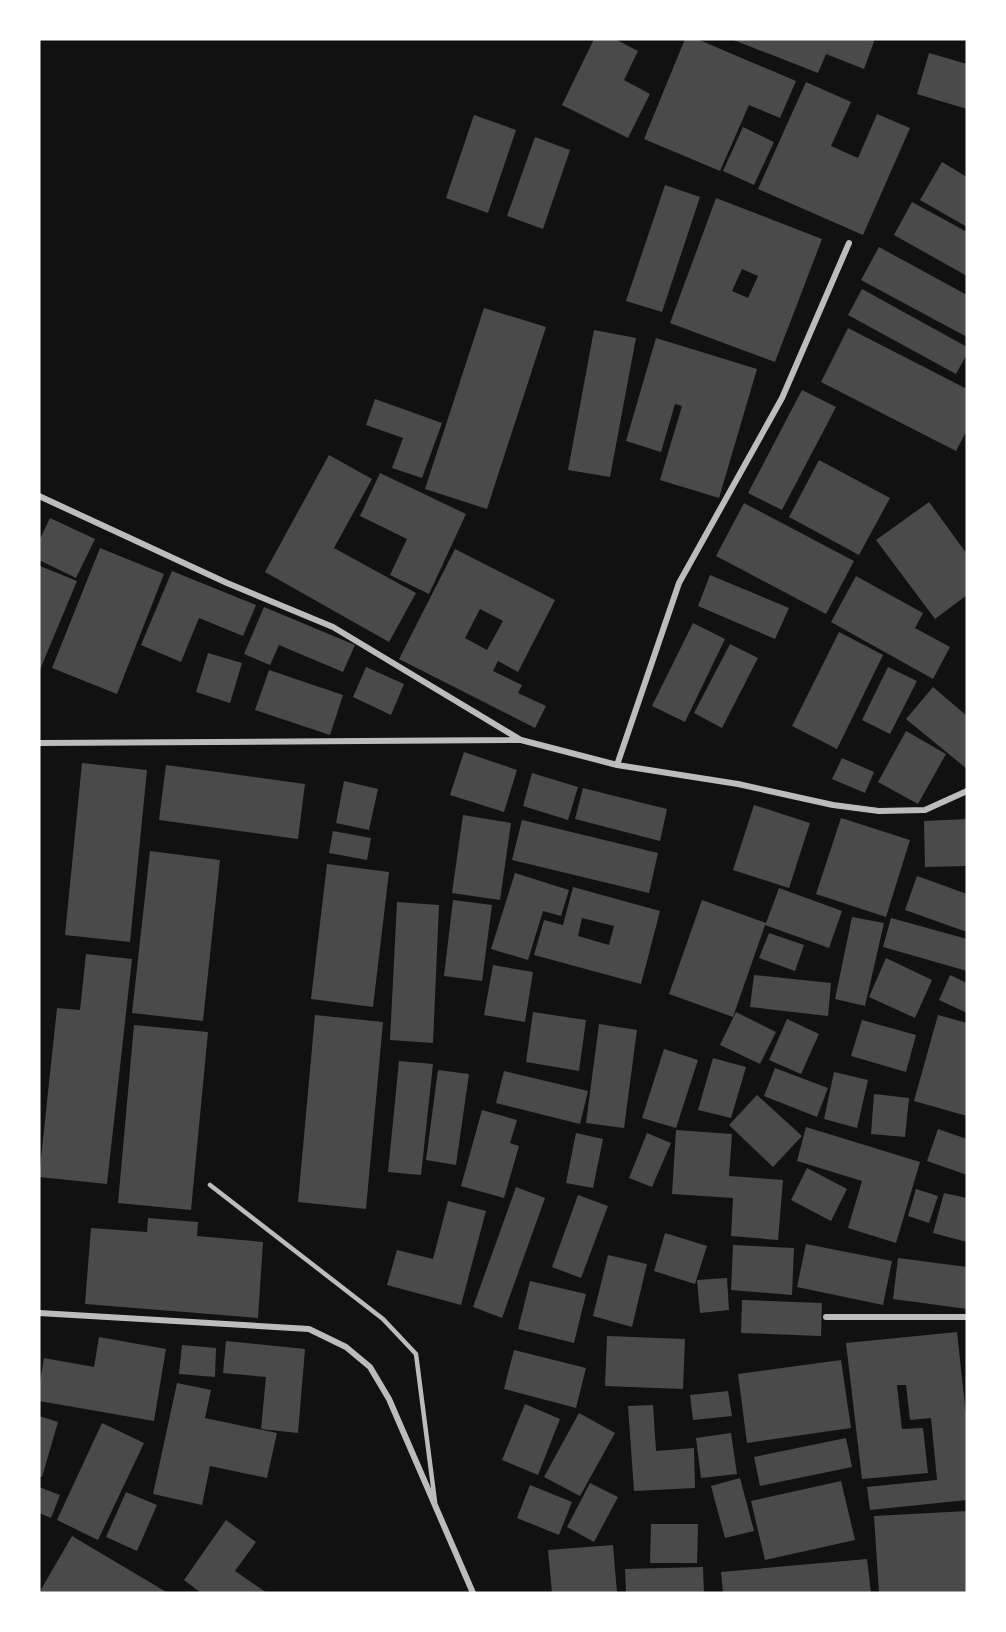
<svg xmlns="http://www.w3.org/2000/svg" width="1006" height="1632" font-family="'PT Sans Narrow',sans-serif">
  <rect width="100%" height="100%" fill="#111"/>
  <!-- building -->
  <path fill="#4a4a4a" fill-rule="evenodd" d="M594,39H615L638,51L624,80L650,94L628,138L562,105Z
    M685,39H697L796,81L780,118L749,105L720,171L644,139Z
    M731,39H875L864,69L826,54L818,73Z
    M929,53L967,64V109L917,94Z
    M806,82L851,102L831,146L858,158L877,114L910,128L863,235L758,189Z
    M474,115L516,130L488,213L446,198Z
    M743,127L774,142L754,185L723,171Z
    M535,137L570,150L543,229L507,216Z
    M942,162L967,177V227L920,200Z
    M665,185L700,197L662,312L626,301Z
    M716,198L822,239L775,362L670,323ZM742,269L758,276L748,298L732,291Z
    M912,202L967,232V276L894,235Z
    M879,247L967,295V337L861,280Z
    M862,289L967,347V354L956,374L848,315Z
    M484,308L546,327L487,509L425,489Z
    M848,328L967,389V430L956,451L821,382Z
    M594,330L636,338L610,477L568,470Z
    M656,338L757,369L719,498L660,480L682,406L675,404L661,452L626,441Z
    M802,390L836,407L782,510L748,493Z
    M375,399L442,423L422,478L392,468L403,438L366,425Z
    M329,455L372,479L334,548L416,593L389,642L265,572Z
    M819,460L890,498L859,555L789,517Z
    M380,473L466,514L429,594L390,575L407,539L360,516Z
    M929,502L967,554V595L935,619L876,540Z
    M744,503L854,561L826,614L716,556Z
    M50,518L95,539L76,578L39,560V541Z
    M100,548L164,574L117,694L52,668Z
    M455,549L555,600L518,672L498,661L493,671L522,685L518,693L546,706L535,728L399,659ZM480,609L503,621L487,650L465,638Z
    M40,566L77,581L39,672V568Z
    M172,571L256,605L243,636L199,618L181,662L141,645Z
    M710,575L789,608L775,639L698,606Z
    M856,576L923,613L915,628L950,647L933,679L831,622Z
    M264,607L355,645L343,672L279,645L270,665L244,654Z
    M693,623L725,639L685,722L652,706Z
    M839,632L883,655L837,749L792,726Z
    M730,644L758,658L722,728L694,713Z
    M208,653L242,663L230,703L196,692Z
    M366,667L404,684L391,715L353,697Z
    M888,667L917,681L890,734L862,720Z
    M269,670L343,695L330,735L255,710Z
    M933,687L967,716V769L906,719Z
    M906,731L946,754L918,804L878,782Z
    M464,752L517,770L504,812L450,795Z
    M842,758L874,772L865,793L832,779Z
    M82,763L147,770L130,942L65,935Z
    M166,765L305,784L298,839L159,820Z
    M532,773L578,787L568,820L523,806Z
    M344,781L378,789L369,830L336,823Z
    M583,788L667,809L660,841L575,819Z
    M754,805L810,823L789,888L733,870Z
    M463,815L511,823L500,900L452,893Z
    M841,818L910,840L886,917L816,894Z
    M967,819V866L925,867L924,821Z
    M522,820L658,853L649,893L512,860Z
    M333,831L371,838L367,860L329,853Z
    M150,851L220,860L203,1021L132,1013Z
    M327,864L389,872L373,1007L311,999Z
    M515,873L569,890L561,916L543,911L528,960L491,949Z
    M917,876L967,894V932L905,910Z
    M573,887L660,911L641,984L534,955L544,920L563,925ZM582,918L614,926L609,945L578,936Z
    M779,888L842,911L829,948L765,925L733,1017L669,994L702,900L766,923Z
    M453,900L492,905L482,981L444,976Z
    M397,902L439,905L433,1043L390,1040Z
    M852,917L884,923L865,1006L835,999Z
    M891,918L967,939V971L883,947Z
    M769,933L804,945L795,971L759,958Z
    M86,954L132,959L107,1184L39,1177L57,1008L80,1010Z
    M886,958L932,980L915,1018L869,997Z
    M493,965L533,972L525,1022L484,1015Z
    M754,975L831,983L828,1016L750,1007Z
    M950,975L967,983V1013L939,1000Z
    M533,1012L586,1020L579,1071L526,1062Z
    M736,1012L776,1032L760,1064L720,1045Z
    M315,1015L383,1022L366,1209L298,1202Z
    M938,1015L967,1023V1116L914,1101Z
    M787,1019L819,1034L801,1074L769,1060Z
    M862,1020L916,1035L906,1072L851,1056Z
    M599,1024L637,1030L624,1128L586,1123Z
    M134,1025L208,1032L191,1210L118,1203Z
    M664,1049L698,1060L676,1128L642,1118Z
    M713,1058L746,1067L731,1118L698,1110Z
    M399,1061L433,1064L421,1175L388,1172Z
    M775,1068L828,1088L817,1117L764,1096Z
    M438,1070L469,1074L456,1165L426,1160Z
    M504,1071L588,1091L580,1124L496,1103Z
    M834,1072L868,1080L857,1128L824,1119Z
    M874,1094L909,1098L905,1137L871,1134Z
    M757,1095L802,1136L773,1167L729,1125Z
    M482,1110L517,1120L510,1143L519,1146L504,1198L461,1186Z
    M806,1127L920,1162L896,1243L848,1228L862,1181L797,1161Z
    M938,1129L967,1139V1175L927,1161Z
    M676,1130L732,1134L729,1176L783,1180L778,1240L731,1236L733,1198L672,1194Z
    M576,1133L603,1139L593,1188L566,1183Z
    M647,1133L671,1143L652,1187L629,1178Z
    M807,1168L847,1189L831,1221L791,1200Z
    M516,1187L545,1198L502,1318L473,1307Z
    M916,1189L938,1196L929,1223L908,1216Z
    M944,1193L967,1198V1242L933,1233Z
    M578,1195L608,1206L581,1278L552,1267Z
    M448,1201L486,1211L461,1305L387,1285L397,1250L433,1259Z
    M148,1218L198,1222L197,1236L263,1242L258,1318L85,1304L91,1228L147,1232Z
    M665,1233L707,1246L695,1284L654,1271Z
    M806,1244L892,1261L883,1305L797,1287Z
    M733,1245L794,1248L792,1295L731,1290Z
    M608,1255L647,1264L632,1327L593,1316Z
    M898,1258L967,1267V1309L893,1299Z
    M727,1278L729,1310L700,1313L697,1280Z
    M530,1281L586,1294L574,1343L518,1329Z
    M742,1300L822,1303L821,1336L741,1333Z
    M957,1332L967,1424V1500L870,1510L867,1487L937,1480L931,1418L910,1420L906,1385H897L902,1429L923,1428L928,1473L862,1479L846,1343Z
    M607,1336L685,1339L683,1389L605,1386Z
    M99,1337L166,1349L154,1421L39,1401V1387L44,1358L94,1367Z
    M226,1341L305,1349L298,1433L261,1429L266,1377L223,1373Z
    M182,1345L216,1348L215,1377L179,1374Z
    M514,1350L586,1368L576,1408L504,1389Z
    M841,1360L851,1428L747,1443L738,1374Z
    M177,1383L211,1390L205,1418L277,1433L267,1478L210,1466L202,1505L153,1494Z
    M728,1391L732,1416L693,1420L690,1395Z
    M525,1404L560,1419L538,1475L502,1460Z
    M653,1405L656,1451L694,1448L695,1488L634,1491L628,1406Z
    M579,1413L615,1433L580,1496L544,1477Z
    M39,1416L58,1422L42,1477L39,1476Z
    M102,1423L144,1443L98,1540L57,1520Z
    M731,1433L737,1474L701,1478L696,1438Z
    M846,1438L852,1467L760,1486L754,1457Z
    M740,1478L754,1531L725,1538L711,1486Z
    M841,1481L855,1540L765,1560L751,1501Z
    M590,1483L618,1497L594,1542L567,1527Z
    M530,1485L572,1502L559,1535L517,1518Z
    M39,1487L60,1495L51,1518L39,1513Z
    M126,1492L157,1505L137,1551L106,1537Z
    M967,1511V1592L879,1593L874,1516Z
    M226,1520L256,1542L235,1571L267,1593H201L184,1580Z
    M651,1524H698L697,1563H650Z
    M72,1536L168,1593H39Z
    M613,1545L617,1593H552L548,1550Z
    M867,1559L871,1593H723L721,1572Z
    M703,1567L704,1593H626L625,1569Z"/>
  <g fill="none" stroke-linecap="round" stroke-linejoin="round">
    <!-- service -->
    <path stroke="#bcbcbc" stroke-width="4.5" d="M210,1185L383,1319L416,1354L435,1502"/>
    <!-- minor -->
    <path stroke="#bcbcbc" stroke-width="6" d="M39,496L227,583L333,627L521,740
      M39,743L521,740L617,765L738,784L833,805L879,811L925,810L967,791
      M617,765L679,583L782,398L849,243
      M39,1313L309,1329L346,1347L370,1367L389,1399L473,1593
      M826,1317H967"/>
  </g>
  <!-- border -->
  <rect width="1006" height="1632" fill="none" stroke="#ffffff" stroke-width="81"/>
</svg>
